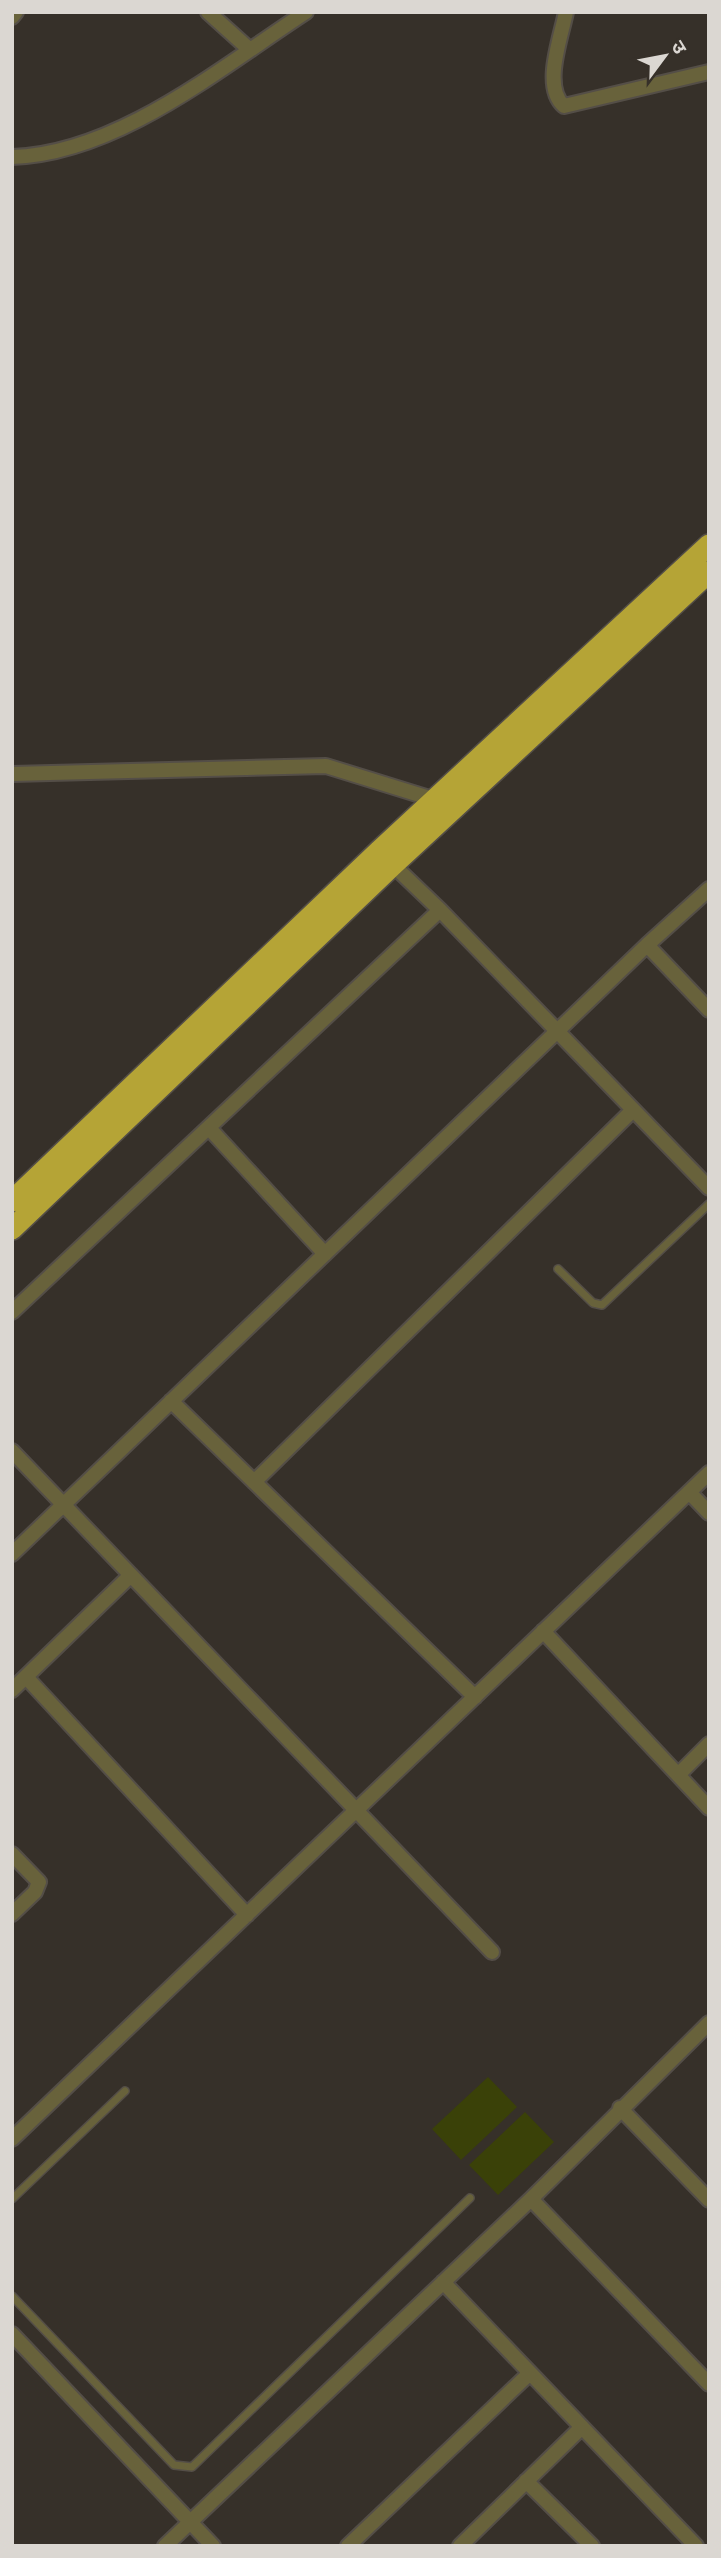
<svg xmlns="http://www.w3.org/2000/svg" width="721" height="2558" font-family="Overpass,'Noto Sans Devanagari',sans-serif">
  <rect width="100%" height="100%" fill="#363029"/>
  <!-- green -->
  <path fill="#3a4108" d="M488,2077L517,2107L461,2160L432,2129Z
    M525,2112L554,2142L498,2195L469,2165Z"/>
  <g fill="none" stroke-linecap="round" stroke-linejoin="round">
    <!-- lane casing -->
    <g stroke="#544e47" stroke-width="10">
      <path id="lane" d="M558,1269L593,1303L602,1305L709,1204
        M12,2199L125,2091
        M12,2296L174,2465L192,2467L470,2198"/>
    </g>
    <!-- street casing -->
    <g stroke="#544e47" stroke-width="18">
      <path id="street" d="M208,12L249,49
        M566,12C561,38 542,87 564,106L709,72
        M12,17L16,12
        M12,157C117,154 220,68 306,12
        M12,774L326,766L436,800
        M393,865L440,910L709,1188
        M647,945L709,889
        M209,1128L325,1254
        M12,1312L440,910
        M171,1401L475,1697
        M12,1451L492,1952
        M254,1482L633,1110
        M689,1492L709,1513
        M12,1554L647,945L709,1010
        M543,1631L709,1808
        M26,1677L247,1915
        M12,1690L131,1575
        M678,1775L709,1744
        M12,1854L39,1882L35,1892L12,1914
        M620,2108L709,2200
        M12,2139L709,1473
        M531,2199L709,2384
        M443,2282L696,2546
        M12,2334L213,2546
        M526,2481L592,2546
        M165,2546L531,2199L709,2023
        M348,2546L530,2373
        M460,2546L582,2427"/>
    </g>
    <!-- highway casing -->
    <g stroke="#544e47" stroke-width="24">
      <path id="highway" d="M12,1201L379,851L709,545
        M12,1229L393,865L709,572"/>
    </g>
    <!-- lane -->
    <use href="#lane" stroke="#68623b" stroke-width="7"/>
    <!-- street -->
    <use href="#street" stroke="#68623b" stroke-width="14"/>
    <!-- highway -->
    <use href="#highway" stroke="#b5a436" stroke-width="21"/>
  </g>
  <!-- border -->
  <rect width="721" height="2558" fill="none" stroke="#dbd7d2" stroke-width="28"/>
  <!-- north arrow -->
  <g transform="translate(665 56) rotate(58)" stroke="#363029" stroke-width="5" paint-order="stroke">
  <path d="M0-5L12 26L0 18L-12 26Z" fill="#dbd7d2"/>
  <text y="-10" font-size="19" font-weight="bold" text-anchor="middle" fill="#dbd7d2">उ</text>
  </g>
</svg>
